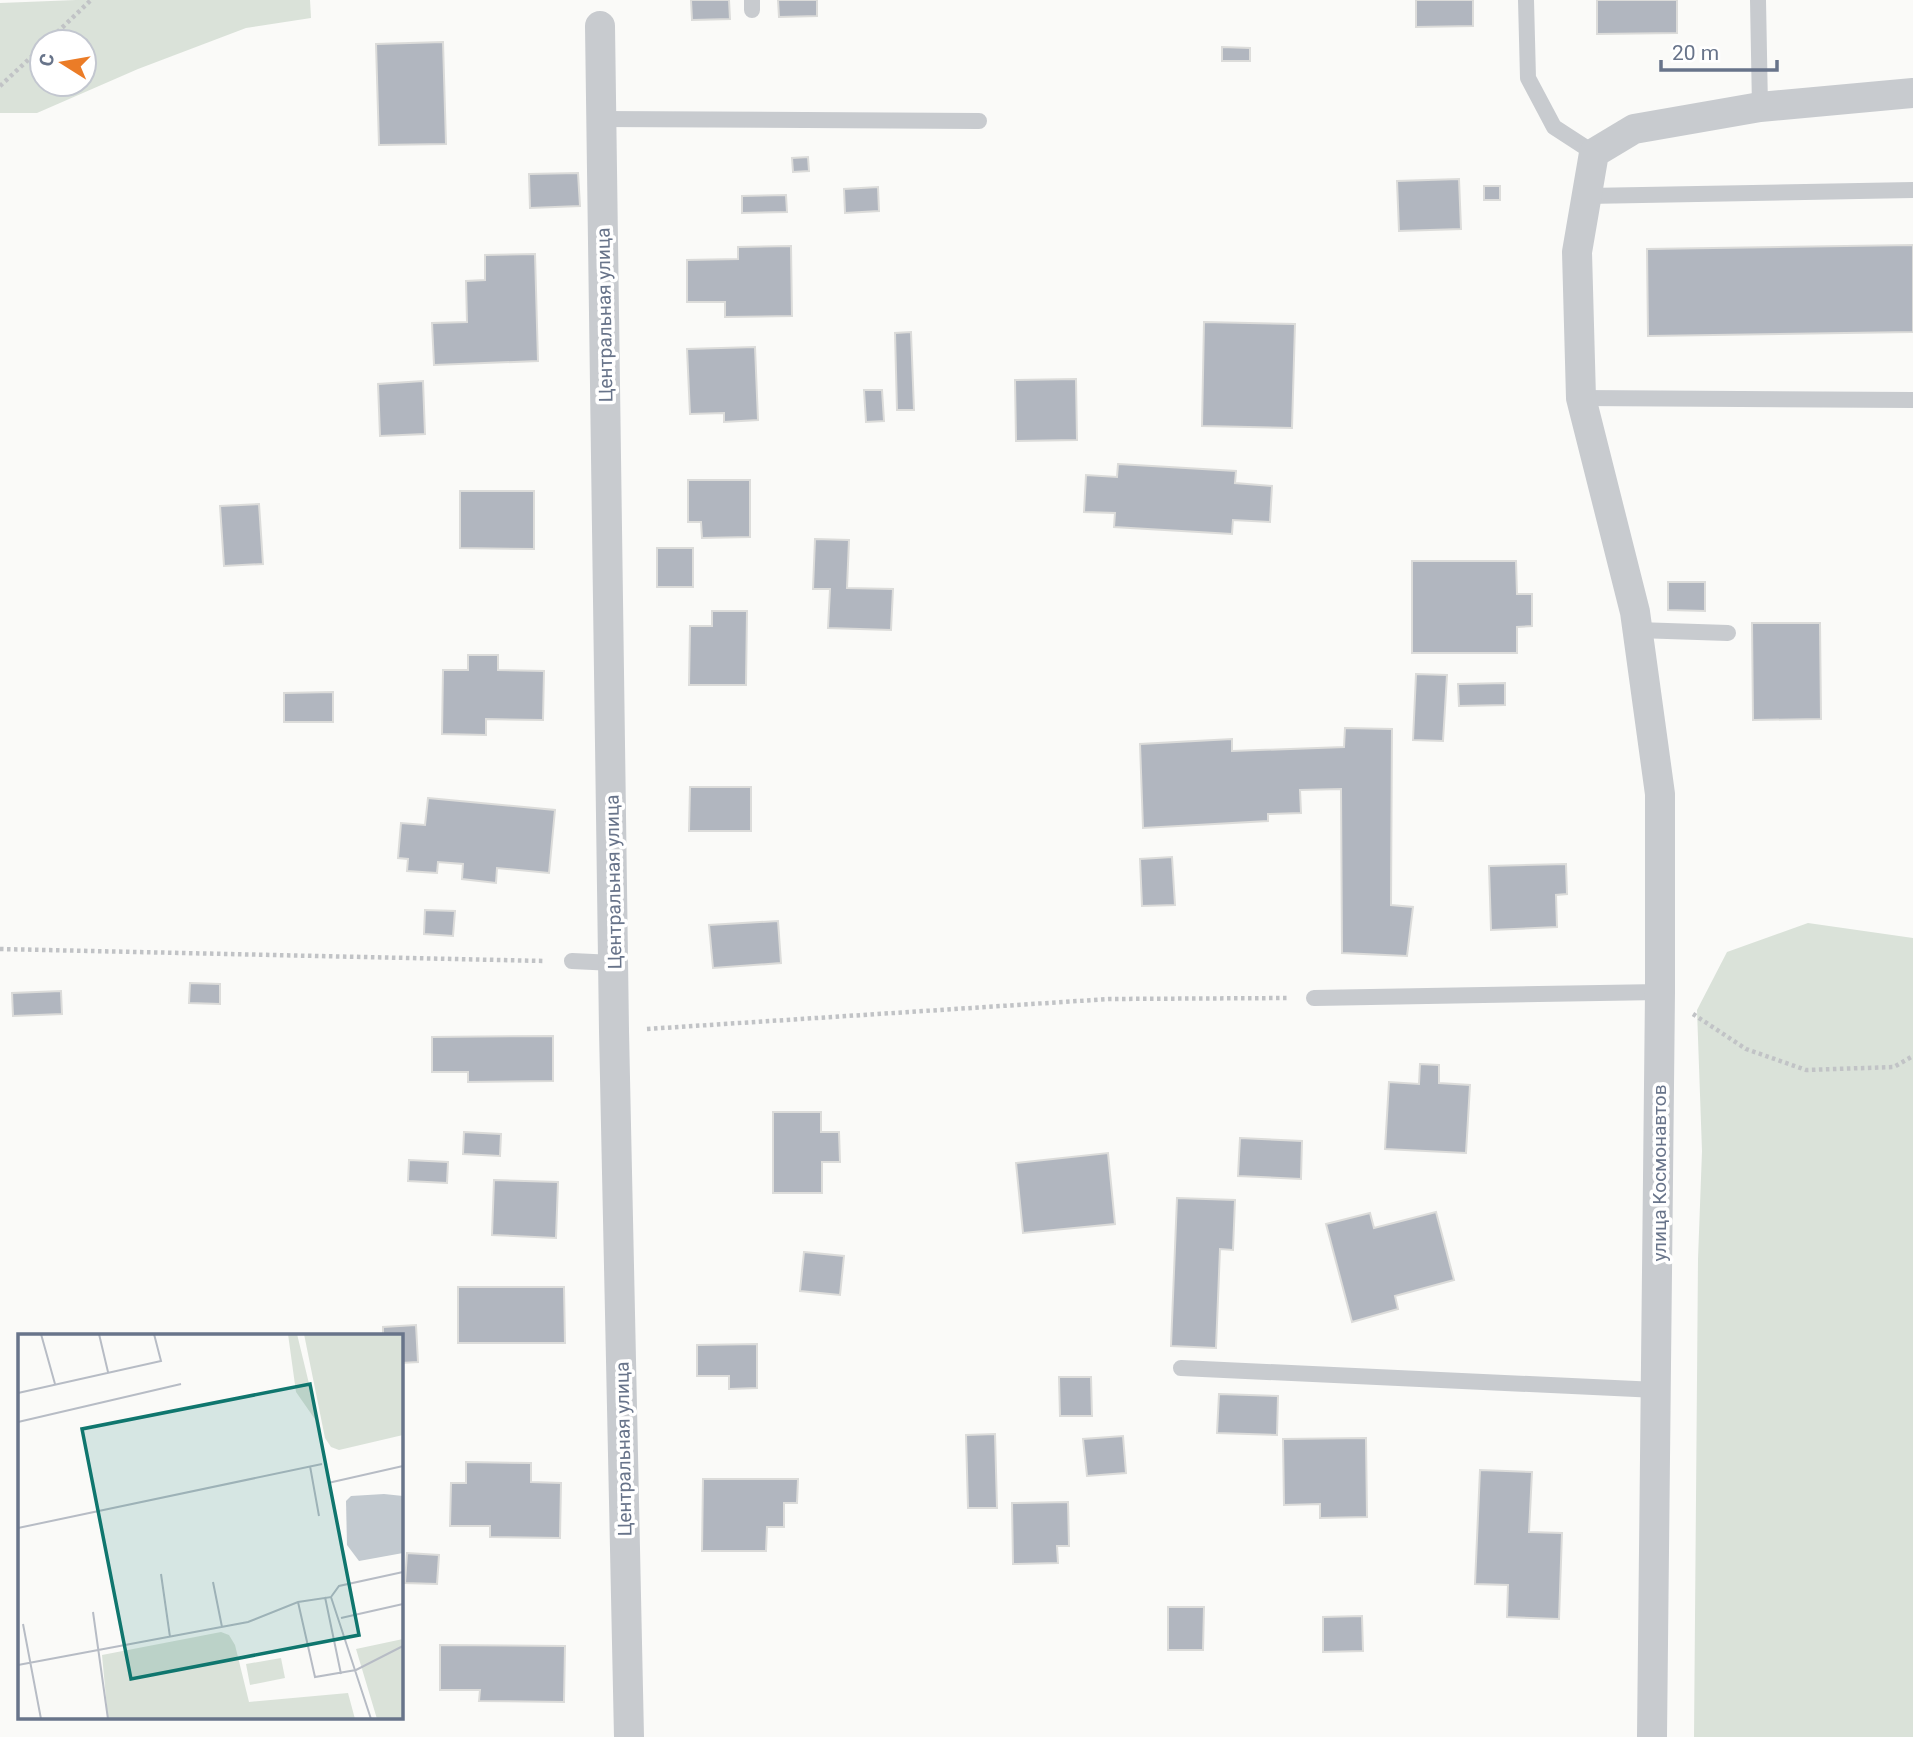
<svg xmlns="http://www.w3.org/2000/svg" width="1913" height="1737" font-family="Roboto,sans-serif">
  <rect width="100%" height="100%" fill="#fafaf8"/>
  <!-- green -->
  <path fill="#dae2d9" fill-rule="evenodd" d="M76,0H310L311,18L246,28L138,69L37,113H0V3ZM42,42H84V84H42Z
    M1808,923L1913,938V1737H1694L1698,1259L1702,1151L1697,1010L1727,952Z"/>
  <!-- building -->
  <path fill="#b1b6bf" stroke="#dcdcda" stroke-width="2" d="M691,0H729L730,19L692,20Z
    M778,0H817V16L779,17Z
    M1416,0H1473V26L1416,27Z
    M1597,0H1677V33L1597,34Z
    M443,42L446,144L379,145L376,44Z
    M1222,47L1250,48V61H1222Z
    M808,157L809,171L793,172L792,158Z
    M578,173L580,206L530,208L529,174Z
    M1459,179L1461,229L1399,231L1397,181Z
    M1484,186H1500V200H1484Z
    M878,187L879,211L845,213L844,189Z
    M786,195L787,212L742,213V196Z
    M1913,245V332L1648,336L1647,249Z
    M791,246L792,316L725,317V302H687V260L738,259V247Z
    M535,254L538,361L434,365L432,323L467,322L466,281L485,280V255Z
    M1204,322L1295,324L1292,428L1202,426Z
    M911,332L914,410H897L895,333Z
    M755,347L758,420L724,422V413L690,414L687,349Z
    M1076,379L1077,440L1016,441L1015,380Z
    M423,381L425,434L380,436L378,384Z
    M864,390H882L884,421L866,422Z
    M1118,464L1236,471L1235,483L1272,486L1270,522L1233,520L1232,534L1114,527L1115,513L1084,512L1086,475L1117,477Z
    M688,480H750V537L702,538L701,522H688Z
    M460,491H534V549L460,548Z
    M259,504L263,564L224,566L220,506Z
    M815,539L849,540L847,588L893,589L891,630L828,628L830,589H813Z
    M657,548H693V587H657Z
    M1412,561H1516L1517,594H1532V626L1517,627V653H1412Z
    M1668,582H1705V611L1668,610Z
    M712,611H747L746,685H689L690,626H712Z
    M1752,623H1820L1821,719L1753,720Z
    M468,655H498V670L544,671L543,720L486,719V735L442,734L443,670H468Z
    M1416,674L1447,675L1443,741L1413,740Z
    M1505,683V705L1459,706L1458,684Z
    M333,692V722H284V693Z
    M1345,728L1392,729L1391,905L1413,907L1407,956L1342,953L1341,789L1300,790L1301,813L1268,814V821L1143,828L1140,744L1232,739V751L1344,747Z
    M690,787H751V831H689Z
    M428,798L555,810L549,873L497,868L496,883L462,879L463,864L438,862L437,873L407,871L408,859L398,858L401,823L425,825Z
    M1172,857L1175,905L1142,906L1140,859Z
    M1566,864L1567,894L1556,895L1557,927L1491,930L1489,866Z
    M425,910L455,911L453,936L424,934Z
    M778,921L781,963L713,968L709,925Z
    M190,983L220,984V1004L189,1003Z
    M61,991L62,1014L13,1016L12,993Z
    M553,1036V1081L468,1082V1072H432V1037Z
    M1420,1064L1439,1065V1083L1470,1085L1466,1153L1385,1149L1389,1082L1419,1084Z
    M773,1112H821V1132H839L840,1162H822V1193H773Z
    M464,1132L501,1134L500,1156L463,1154Z
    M1240,1138L1302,1141L1301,1179L1238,1176Z
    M1108,1153L1115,1224L1023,1233L1016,1163Z
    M409,1160L448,1162L447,1183L408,1181Z
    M494,1180L558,1182L556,1238L492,1235Z
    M1177,1198L1235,1200L1233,1250L1220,1249L1216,1348L1171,1346Z
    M1436,1212L1454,1280L1395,1296L1398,1309L1352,1322L1326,1224L1370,1213L1374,1228Z
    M804,1252L844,1256L840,1295L800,1291Z
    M458,1287H564L565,1343H458Z
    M416,1325L418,1362L401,1363V1336H383V1327Z
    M757,1344V1388L729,1389V1376H697V1345Z
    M1059,1377H1091L1092,1416H1060Z
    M1219,1394L1278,1396L1277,1435L1217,1433Z
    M995,1434L997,1508H968L966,1435Z
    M1123,1436L1126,1473L1087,1476L1083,1439Z
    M1366,1438L1367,1517L1320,1518V1504L1284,1505L1283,1439Z
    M466,1462L531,1463V1482L561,1483L560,1538L490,1537V1526H450L451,1483H466Z
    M1480,1470L1532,1472L1529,1532L1562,1533L1559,1619L1507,1617L1508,1585L1475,1584Z
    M703,1479H798L797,1503H784V1527H767L766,1551H702Z
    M1068,1502L1069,1546H1057L1058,1563L1013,1564L1012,1503Z
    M407,1553L439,1555L437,1584L405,1583Z
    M1168,1607H1204L1203,1650H1168Z
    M1362,1616L1363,1651L1323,1652V1617Z
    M440,1645L565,1646L564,1702L479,1701L480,1690H440Z"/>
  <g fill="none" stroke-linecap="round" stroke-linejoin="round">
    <!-- path -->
    <path stroke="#c1c3c6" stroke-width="4.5" stroke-dasharray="3.5 3.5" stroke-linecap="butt" d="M47,42L91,0
      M0,86L42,47
      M0,949L545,961
      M1693,1014L1746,1049L1806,1070L1894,1067L1913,1056
      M647,1029L1109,999L1288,998"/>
    <!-- lane -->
    <path stroke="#c8cbcf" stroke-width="16" d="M752,0V10
      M1526,0L1528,78L1554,127L1594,153
      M1758,0L1760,107
      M601,119L979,121
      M1587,196L1913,190
      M1581,398L1913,400
      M1637,630L1728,633
      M572,961L614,963
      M1314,998L1660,992
      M1181,1368L1657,1390"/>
    <!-- street -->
    <path stroke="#c8cbcf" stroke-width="30" d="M600,26L614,1031L629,1737
      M1652,1737L1660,992V794L1635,612L1581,398L1577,252L1594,153L1634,129L1760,107L1913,93"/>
  </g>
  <g text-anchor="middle" stroke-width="7" stroke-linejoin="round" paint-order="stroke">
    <!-- street labels -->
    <g font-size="19" fill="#68748a" stroke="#fff">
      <text transform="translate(604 315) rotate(-91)" y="7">Центральная улица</text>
      <text transform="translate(613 882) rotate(-91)" y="7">Центральная улица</text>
      <text transform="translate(1659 1173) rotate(-90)" y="7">улица Космонавтов</text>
      <text transform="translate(623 1449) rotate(-91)" y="7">Центральная улица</text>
    </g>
  </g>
  <!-- overview -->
  <g transform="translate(18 1334)">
    <rect width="385" height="385" fill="#fafaf8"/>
    <path d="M270,0H279L301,91L278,58ZM286,0H385V101L321,116L313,113L307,104ZM203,298L211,301L217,311L231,368L330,359L337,385H90L84,321ZM385,305V385H359L338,315ZM263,324L267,344L232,351L228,330Z" fill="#dae2d9"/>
    <path d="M366,160L385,162V219L341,227L329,211L328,167L333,162Z" fill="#c3cad0"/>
    <path fill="none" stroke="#b7bcc5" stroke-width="2" d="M23,0L37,50M81,0L90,38M0,59L143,27L136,0M0,88L163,50M292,132L301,182M310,149L385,132M0,194L304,130M143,240L152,303M195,248L204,293M307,263L323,340M313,263L321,252L385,238M280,268L297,343L338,336L385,312M75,278L90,385M323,284L385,270M5,290L23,385M0,331L230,288L280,268L313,263L353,385"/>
    <path fill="#0f766e" fill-opacity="0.15" stroke="#0f766e" stroke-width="3.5" d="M292,50L341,301L113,345L64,95Z"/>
    <rect width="385" height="385" fill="none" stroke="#68748a" stroke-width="3.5"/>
  </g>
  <!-- north arrow -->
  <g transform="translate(63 63) rotate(281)"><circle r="33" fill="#ffffff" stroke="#c3c7d0" stroke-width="2"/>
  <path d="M0-5L12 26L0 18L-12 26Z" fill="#eb7c27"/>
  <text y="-10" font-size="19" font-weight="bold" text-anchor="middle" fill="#68748a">С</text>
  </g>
  <!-- scale -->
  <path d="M1661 60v10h116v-10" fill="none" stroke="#68748a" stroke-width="3.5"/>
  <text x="1672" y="60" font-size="21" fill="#68748a" stroke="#ffffff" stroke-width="5" paint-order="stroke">20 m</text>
</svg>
